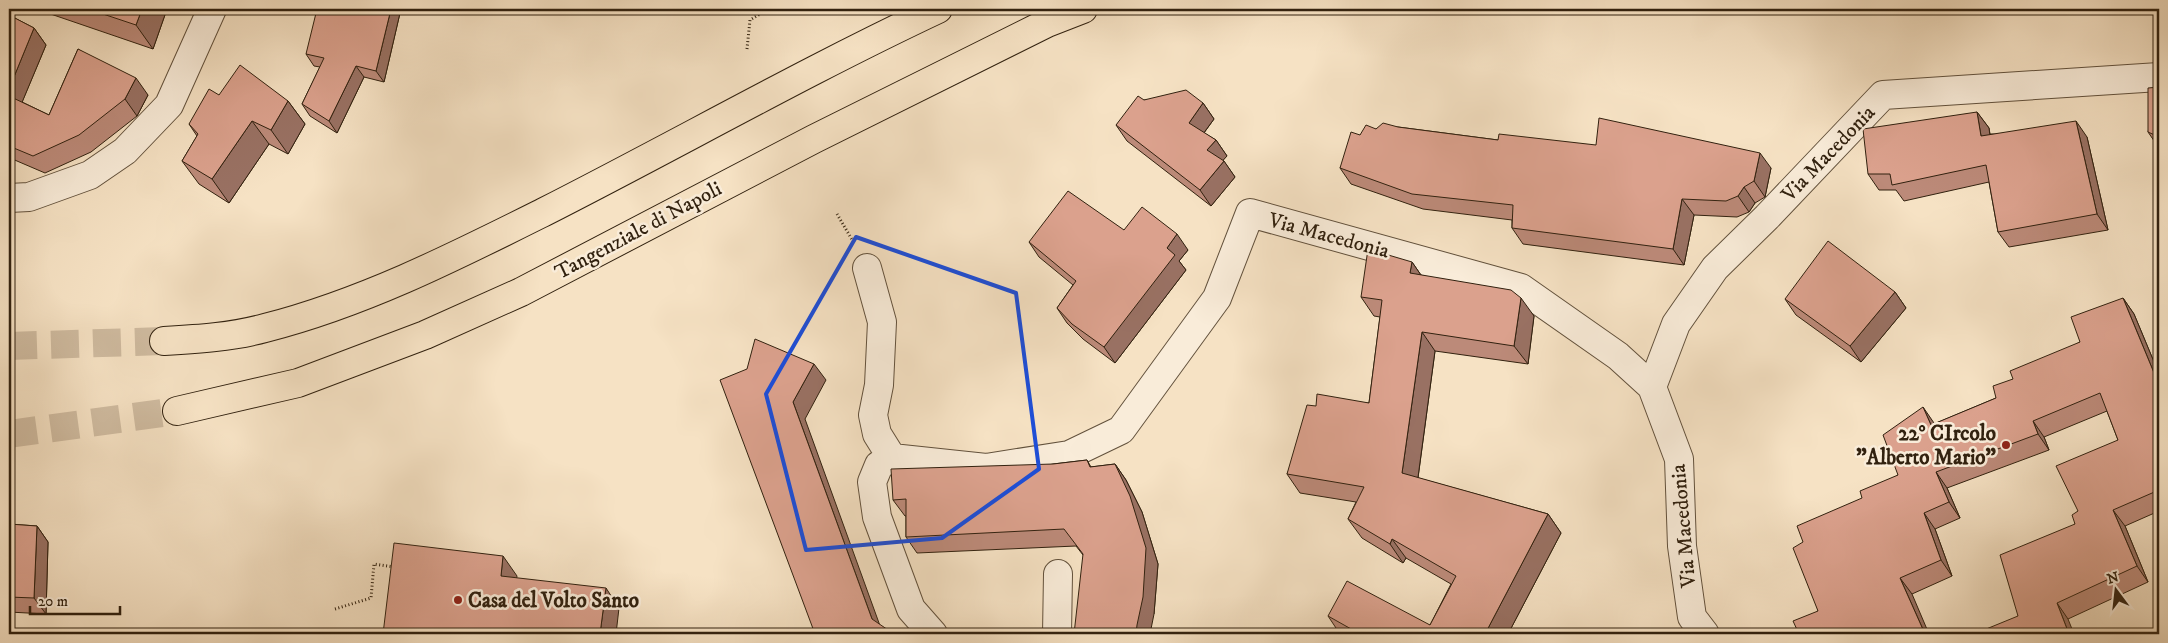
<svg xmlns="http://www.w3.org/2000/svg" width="2168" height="643" font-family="'IM FELL DW Pica',serif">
  <rect width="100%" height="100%" fill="#f6e2c4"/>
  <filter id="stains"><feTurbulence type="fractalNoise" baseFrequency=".004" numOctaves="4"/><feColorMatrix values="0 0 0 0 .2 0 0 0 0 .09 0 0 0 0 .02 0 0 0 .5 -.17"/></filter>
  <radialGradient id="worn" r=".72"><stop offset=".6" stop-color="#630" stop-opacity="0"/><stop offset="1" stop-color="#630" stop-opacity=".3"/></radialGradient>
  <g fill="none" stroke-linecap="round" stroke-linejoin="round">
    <!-- highway-tunnel -->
    <path stroke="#cfbba0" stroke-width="28" stroke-dasharray="28 14" stroke-linecap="butt" d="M9,346L164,341
      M9,434L177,411"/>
    <!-- minor casing -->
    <g stroke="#62513c" stroke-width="30">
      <path id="minor" d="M9,198L29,197L90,175L125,151L169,105L212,9
        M867,268L882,322L879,385L873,415L877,434L892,458
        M1652,387L1676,324L1715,268L1767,217L1883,95L2159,77
        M933,634L911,609L877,517L872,482L879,465L892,458L986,468L1069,455L1121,430L1217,298L1250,213L1521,288L1618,356L1652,387L1679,459L1682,546L1692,617L1705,634
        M1057,634L1058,574"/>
    </g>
    <!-- highway casing -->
    <g stroke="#31210f" stroke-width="30">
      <path id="highway" d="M164,341C198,339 232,337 265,328C363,303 454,257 544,212C676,145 804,72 938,9
        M177,411L298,383L425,335L521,292L814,139L1047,23L1083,9"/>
    </g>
    <!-- path -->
    <path stroke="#31210f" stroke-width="3" stroke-dasharray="1 2.5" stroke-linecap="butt" d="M747,49L750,20L769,9
      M837,214L854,243
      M335,609L371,598L374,564L394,567"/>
    <!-- minor -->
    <use href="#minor" stroke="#f9ecd9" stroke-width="28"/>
    <!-- highway -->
    <use href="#highway" stroke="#f6e2c4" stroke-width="28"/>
  </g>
  <!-- wall -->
  <path fill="#bc8a79" stroke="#31210f" d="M36,9H167L153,49Z
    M400,13L384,82L364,77L337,133L310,116L302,104L320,67L314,66L306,54Z
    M9,15L34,28L46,45L22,102L49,115L78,49L148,95L137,116L91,152L45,173L10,158L9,160Z
    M2159,87V148L2148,132Z
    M219,95L288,101L305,124L288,154L269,144L229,203L199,184L182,161L197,136L189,124Z
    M1144,100L1203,103L1214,119L1204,133L1216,140L1227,156L1223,160L1235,177L1211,206L1127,141L1116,125Z
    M1977,112L1989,128L1990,134L2087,137L2108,230L2009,247L1998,232L1989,182L1904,201L1896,190H1879L1868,174Z
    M1398,127L1498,140L1771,168L1765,197L1755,203L1749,212L1737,217L1694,215L1684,265L1523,244L1512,228V220L1423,209L1351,184L1340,168L1360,135L1376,129Z
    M1124,230L1188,250L1179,261L1186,270L1115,363L1083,339L1067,323L1057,308L1073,285L1039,257L1029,242Z
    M1412,262L1421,275L1534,316L1528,364L1435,351L1418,478L1548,514L1561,533L1508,634H1340L1328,616L1430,625L1451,584L1406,558L1403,563L1362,538L1348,519L1356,502L1300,493L1287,474L1316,406L1369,403L1380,317L1374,316L1361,297Z
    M1895,292L1906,308L1861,362L1796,315L1785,299Z
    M2123,298L2134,314L2159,374V511L2125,526L2148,582L2068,619L2018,616L2075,524L2078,511L2118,440L2107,411L2044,437L2049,450L1947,488L1960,518L1935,529L1952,576L1912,594L1818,611L1803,542L1898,475L1934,424L1996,398L2013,379L2080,342Z
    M1087,460L1091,467L1115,464L1126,480L1142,512L1158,564L1154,614L1083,555L1076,546L917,553L906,537V516H905L893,500L1053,464Z
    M9,524L37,526L48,542L46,614L9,612Z"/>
  <!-- shaded-wall -->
  <path fill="#997163" stroke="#31210f" d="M142,9H167L153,49L136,25Z
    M391,9H397L400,13L384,82L376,71Z
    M34,28L46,45L18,112L9,99V89Z
    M356,66L364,77L337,133L329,121Z
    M136,78L148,95L137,116L125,99Z
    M288,101L305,124L288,154L271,130Z
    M1203,103L1214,119L1200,138L1189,123Z
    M1977,112L1989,128L1992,152L1981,136Z
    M252,121L269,144L229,203L212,179Z
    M2076,121L2087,137L2108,230L2097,214Z
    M1216,140L1227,156L1218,166L1207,150Z
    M1760,153L1771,168L1765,197L1754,181Z
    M1224,161L1235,177L1211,206L1200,190Z
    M1744,187L1755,203L1749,212L1738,196Z
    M1682,199L1694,215L1684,265L1673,249Z
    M1177,234L1188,250L1179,261L1186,270L1115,363L1104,347L1167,248Z
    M1412,262L1425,281L1410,273Z
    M1895,292L1906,308L1861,362L1850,346Z
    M1521,298L1534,316L1528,364L1514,346Z
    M2123,298L2134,314L2159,374V385Z
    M1422,332L1435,351L1416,492L1402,473Z
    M814,364L826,380L805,419L883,634L872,619L793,402Z
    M1923,407L1934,423L1942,441L1931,425Z
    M2033,421L2044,437L2049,450L2038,434Z
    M1115,464L1126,480L1142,512L1158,564L1154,614L1150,634H1136Z
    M1936,472L1947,488L1960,518L1949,502Z
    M2113,510L2125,526L2148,582L2137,566Z
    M1924,513L1935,529L1952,576L1941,560Z
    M1548,514L1561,533L1508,634H1485Z
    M37,526L48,542L46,614L34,598Z
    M1392,539L1406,558L1403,563L1390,544Z
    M503,556L517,576L514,596L501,576Z
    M1900,578L1912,594L1929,634H1925Z
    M606,588L619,608L616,634H600Z
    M2057,603L2068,619L2074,634H2069Z"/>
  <!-- building -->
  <path fill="#dba18d" stroke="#31210f" d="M88,9H142L136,25Z
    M317,9H391L376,71L356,66L329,121L302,104L324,58L306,54Z
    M9,15L34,28L9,89Z
    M78,49L136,78L125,99L79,135L33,156L9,146V96L49,115Z
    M240,65L288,101L271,130L252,121L212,179L182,161L198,134L189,124L209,89L219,95Z
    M2159,87V137L2148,132V88Z
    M1186,90L1203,103L1189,123L1216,140L1207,150L1224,161L1200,190L1116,125L1138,96L1144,100Z
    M1977,112L1981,136L2076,121L2097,214L1998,232L1986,165L1892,185L1890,174H1868L1863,129Z
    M1599,118L1760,153L1754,181L1744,187L1738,196L1726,201L1682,199L1673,249L1512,228L1513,205L1412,194L1340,168L1351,132L1360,135L1366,125L1376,129L1383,123L1398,127L1498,140L1499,134L1596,145Z
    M1068,191L1124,230L1142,207L1177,234L1167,248L1175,255L1104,347L1072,324L1057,308L1076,281L1029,242Z
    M1828,241L1895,292L1850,346L1785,299Z
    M1368,249L1412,262L1410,273L1511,290L1521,298L1514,346L1422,332L1402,473L1548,514L1485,634H1360L1328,616L1347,581L1430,625L1456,576L1392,539L1390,544L1348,519L1364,487L1287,474L1307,405L1316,406L1317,394L1369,403L1382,300L1361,297Z
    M2123,298L2159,385V490L2113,510L2137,566L2057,603L2069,634H1974L2018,616L2000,555L2075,524L2072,515L2078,511L2056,466L2118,440L2100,393L2033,421L2038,434L1936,472L1949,502L1924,513L1941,560L1900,578L1925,634H1799L1793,621L1818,611L1793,548L1803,542L1797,526L1862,498L1860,491L1898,475L1883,435L1923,407L1931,425L1996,398L1993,386L2013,379L2010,371L2080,342L2071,317Z
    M755,339L814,364L793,402L872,619L894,634H815L720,380L747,369Z
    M1087,460L1090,467L1115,464L1130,496L1146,548L1143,597L1137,625L1136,634H1074L1083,554L1064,529L906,537V499L893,500L891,469L1053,464Z
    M9,524L37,526L34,598L9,597Z
    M394,543L503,556L501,576L606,588L600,634H383Z"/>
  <!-- marked area -->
  <path fill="none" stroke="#1d4ed8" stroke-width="4" stroke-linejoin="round" d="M856,237L1016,293L1039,469L942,538L806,550L766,394Z"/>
  <!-- markers -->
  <g fill="#8f2418" stroke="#f9ecd9" stroke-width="2">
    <circle cx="2006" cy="445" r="5"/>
    <circle cx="458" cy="600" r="5"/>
  </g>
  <g text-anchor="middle" stroke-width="5" stroke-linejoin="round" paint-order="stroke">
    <!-- street labels -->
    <g font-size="21" fill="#31210f" stroke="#f9ecd9">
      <text transform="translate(1828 153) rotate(-46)" y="7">Via Macedonia</text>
      <text transform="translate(638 230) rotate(-28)" y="7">Tangenziale di Napoli</text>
      <text transform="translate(1329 235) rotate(15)" y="7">Via Macedonia</text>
      <text transform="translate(1683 526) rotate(-95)" y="7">Via Macedonia</text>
    </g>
    <!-- poi labels -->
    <g font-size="21" font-weight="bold" fill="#31210f" stroke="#f9ecd9" text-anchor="end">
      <text x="1996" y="440">22° CIrcolo<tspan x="1996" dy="24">"Alberto Mario"</tspan></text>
      <text x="468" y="607" text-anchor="start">Casa del Volto Santo</text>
    </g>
  </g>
  <!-- margin -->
  <rect width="2168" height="643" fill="none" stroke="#f6e2c4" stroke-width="30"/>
  <rect x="10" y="10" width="2148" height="623" fill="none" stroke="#31210f" stroke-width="2.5"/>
  <rect x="15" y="15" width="2138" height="613" fill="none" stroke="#31210f"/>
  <!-- north arrow -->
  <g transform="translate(2116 590) rotate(345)" stroke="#f9ecd9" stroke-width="4" paint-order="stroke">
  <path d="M0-4L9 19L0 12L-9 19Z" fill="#31210f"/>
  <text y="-8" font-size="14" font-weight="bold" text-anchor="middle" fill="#31210f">N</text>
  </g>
  <!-- scale -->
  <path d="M30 606v8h90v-8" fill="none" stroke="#31210f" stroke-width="2.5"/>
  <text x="38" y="606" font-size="15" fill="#31210f" stroke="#f9ecd9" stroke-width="4" paint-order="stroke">20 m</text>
  <rect width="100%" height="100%" filter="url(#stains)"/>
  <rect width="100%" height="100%" fill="url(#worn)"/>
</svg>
